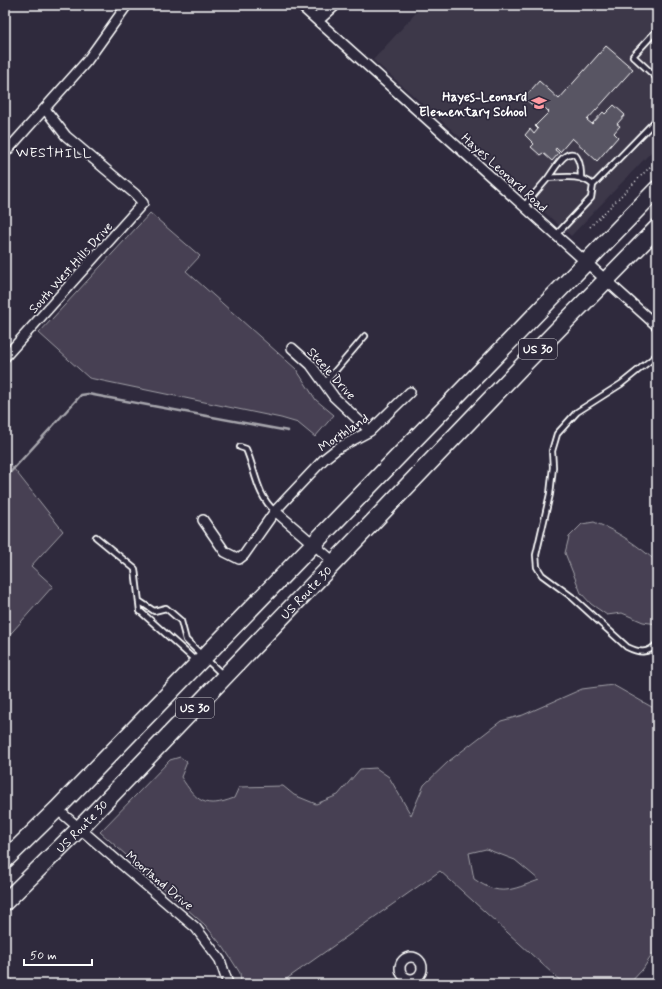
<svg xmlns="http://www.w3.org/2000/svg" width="662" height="989" font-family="Mynerve,sans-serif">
  <rect width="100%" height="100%" fill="#2f2a3d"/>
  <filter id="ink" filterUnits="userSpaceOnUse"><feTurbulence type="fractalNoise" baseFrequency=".025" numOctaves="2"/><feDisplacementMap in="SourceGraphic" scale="8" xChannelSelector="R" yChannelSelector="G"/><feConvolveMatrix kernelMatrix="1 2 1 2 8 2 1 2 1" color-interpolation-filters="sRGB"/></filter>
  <g filter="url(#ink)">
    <!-- built -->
    <path fill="#3c3749" d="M423,5H657V146L571,236L373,60Z"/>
    <!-- green -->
    <path fill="#464152" stroke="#a2a0a8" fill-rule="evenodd" d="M150,213L200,256L186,271L296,369L316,400L334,415L315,437L298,423L281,418L89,378L39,333Z
      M10,464L63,531L31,566L53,586L5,640V469Z
      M594,522C619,532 637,545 657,562V624L643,622L622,613L607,615L591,604L581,593L565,553L569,537L582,524Z
      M613,685L657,710V947L643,969L629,984H564L440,871L285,980L288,984H241L240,973L224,948L205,925L100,832L170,760L180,757L187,762L181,777C197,802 205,809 234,798L239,787L283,786L294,795L316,804L338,795L360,769L376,768L389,777L411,815L424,785L449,761L501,721L523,715L582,689ZM486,849L515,860L539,880C511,890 500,897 474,879L469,853Z"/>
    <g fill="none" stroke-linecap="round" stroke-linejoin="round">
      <!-- stream -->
      <path stroke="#a7a6ad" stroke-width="2.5" d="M5,478L81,395L88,394L288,431
        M5,974L15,984"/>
    </g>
    <!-- building -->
    <path fill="#595564" stroke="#fff" d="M606,46L633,69L587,120L592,124L603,112L605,114L614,105L625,115L617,124L620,126L614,133L618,137L597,161L572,138L560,152L556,148L555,150L559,153L552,161L543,153L540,155L531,147L534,144L525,135L530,129L534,134L538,129L535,126L549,112L541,104L537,109L524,98L539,81L559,99Z"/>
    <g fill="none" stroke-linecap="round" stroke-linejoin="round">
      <!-- service casing -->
      <g stroke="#fff" stroke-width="8">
        <path id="service" d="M657,30L633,56L657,78
          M548,178C553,171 558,162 564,157C579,145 581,169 581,178
          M593,185L657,119
          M524,206L548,178C564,177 581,174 593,185L591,198L556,235
          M657,355L621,384L577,412L557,434L552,451L553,467L550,494L536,555L537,567L542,575L572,597L627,647C639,653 648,654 657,644
          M324,384L365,336
          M240,447L246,449C255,469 257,497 275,511
          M96,537L135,569L140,611L196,661
          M139,601L154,611L166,608L181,621L186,640L224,676"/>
      </g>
      <!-- minor casing -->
      <g stroke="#fff" stroke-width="12">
        <path id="minor" d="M300,5L657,326
          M318,21L336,5
          M318,21L321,11L326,5
          M5,153L87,61L127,5
          M292,348L311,365L334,397L370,431
          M5,357L143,203L135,194L66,136L45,109
          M275,511L334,562
          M203,520L225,552L239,559L244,555L275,511L324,459L338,448L370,431L410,392
          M57,809L196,928L220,960L228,984
          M400 968a11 11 0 1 1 22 0a11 11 0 1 1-22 0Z"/>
      </g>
      <!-- trunk casing -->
      <g stroke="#fff" stroke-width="19">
        <g id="trunk">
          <path d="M5,860L57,809L657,189"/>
          <path id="s1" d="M5,902L79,829L526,362L657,228"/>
        </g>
      </g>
      <!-- path -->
      <path stroke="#fff" stroke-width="1.5" stroke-dasharray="1 3" stroke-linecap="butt" d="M590,227L657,160"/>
      <!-- service -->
      <use href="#service" stroke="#2f2a3d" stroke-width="4.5"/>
      <!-- minor -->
      <use href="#minor" stroke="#2f2a3d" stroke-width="9"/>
      <!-- trunk -->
      <use href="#trunk" stroke="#2f2a3d" stroke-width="16"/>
    </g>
  </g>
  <!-- icons -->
  <defs>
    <g id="school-bare" transform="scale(1.2)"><path d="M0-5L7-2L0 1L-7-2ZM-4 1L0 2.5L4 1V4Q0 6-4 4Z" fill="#ff9aa2" stroke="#2f2a3d" stroke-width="2.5" paint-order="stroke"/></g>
  </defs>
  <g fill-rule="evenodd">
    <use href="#school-bare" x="539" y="103"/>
  </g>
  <g text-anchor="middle" stroke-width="3.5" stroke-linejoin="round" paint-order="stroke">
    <!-- shield labels -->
    <g fill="#2f2a3d" stroke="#c1bfc5" stroke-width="1">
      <rect x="519" y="339" width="38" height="20" rx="3"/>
      <rect x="176" y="698" width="38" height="20" rx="3"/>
    </g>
    <g font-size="12" font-weight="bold" fill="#fff">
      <text x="538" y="353">US 30</text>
      <text x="195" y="712">US 30</text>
    </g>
    <!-- poi labels -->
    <g font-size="13" font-weight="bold" fill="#fff" stroke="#2f2a3d" text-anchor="end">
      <text x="527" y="101">Hayes-Leonard<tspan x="527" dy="15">Elementary School</tspan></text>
    </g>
    <!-- street labels -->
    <g font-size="13" fill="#fff" stroke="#2f2a3d">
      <text transform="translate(505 172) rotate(42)" y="5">Hayes Leonard Road</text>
      <text transform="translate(70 267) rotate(-48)" y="5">South West Hills Drive</text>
      <text transform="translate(332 373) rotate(48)" y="5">Steele Drive</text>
      <text transform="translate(343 432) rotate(-34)" y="5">Morthland</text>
      <text dy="5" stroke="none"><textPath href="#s1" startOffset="432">US Route 30</textPath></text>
      <text dy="5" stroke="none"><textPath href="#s1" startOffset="108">US Route 30</textPath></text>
      <text transform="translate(160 880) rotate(40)" y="5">Moorland Drive</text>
    </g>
    <!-- neighbourhood labels -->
    <g font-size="14" letter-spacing="1" fill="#fff" stroke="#2f2a3d">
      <text x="54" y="157">WESTHILL</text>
    </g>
  </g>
  <!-- margin -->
  <rect width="662" height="989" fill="none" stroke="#2f2a3d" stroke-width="20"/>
  <rect x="10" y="10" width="642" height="969" fill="none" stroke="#fff" stroke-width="1.5" filter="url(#ink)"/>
  <!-- scale -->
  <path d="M24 959v6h68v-6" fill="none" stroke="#ffffff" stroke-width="2"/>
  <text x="30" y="959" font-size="12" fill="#ffffff" stroke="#2f2a3d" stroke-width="3" paint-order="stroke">50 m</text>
</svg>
